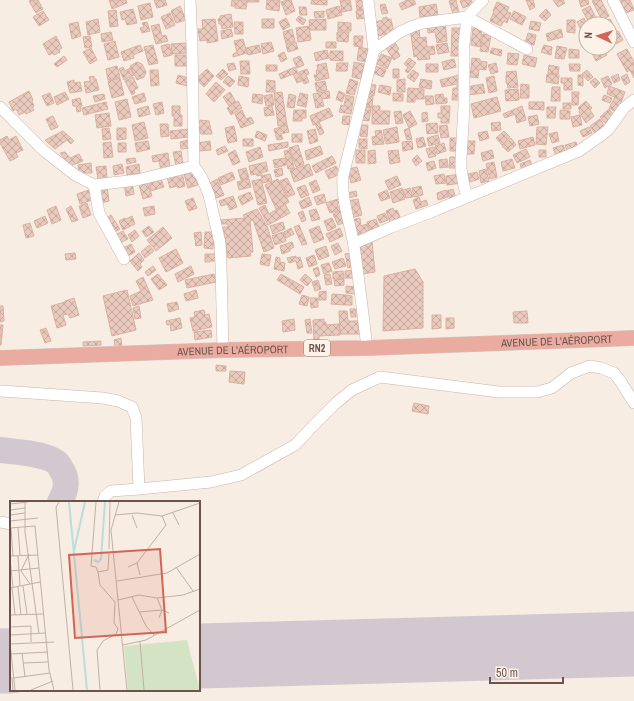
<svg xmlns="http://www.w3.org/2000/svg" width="634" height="701" font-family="'Archivo Narrow',sans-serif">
  <defs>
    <pattern id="building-cross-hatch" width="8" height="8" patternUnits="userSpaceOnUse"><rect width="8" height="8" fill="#eacabe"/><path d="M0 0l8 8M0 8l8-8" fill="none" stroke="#c2a79d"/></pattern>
  </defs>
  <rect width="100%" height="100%" fill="#f8ede2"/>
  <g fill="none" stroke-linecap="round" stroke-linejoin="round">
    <!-- taxiway -->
    <path stroke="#d4c8d0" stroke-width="26" d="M0,450C15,452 43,453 56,462C58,463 60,467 61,469C69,480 66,491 60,502"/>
    <!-- runway -->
    <path stroke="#d4c8d0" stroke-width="65" d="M199,656L634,644
      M0,661H11"/>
  </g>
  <!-- building -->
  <path fill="url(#building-cross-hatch)" stroke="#dab0a1" d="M31,0H38L43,9L36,13L29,1Z
    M109,0H126L127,3L112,9Z
    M154,0H165L167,5L157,8Z
    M232,0H259V2H247L246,9L235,8V6H231Z
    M267,0H280L279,11L266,9Z
    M287,0H291L295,11L286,15L281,2Z
    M312,0H327V5L311,4Z
    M340,0H350L352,10L342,12Z
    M356,0H363L364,9L357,10Z
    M407,0H414L416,4L402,10L399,4Z
    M452,0H456L459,13L453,14L449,1Z
    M462,0H471L473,4L463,8L460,1Z
    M526,0H533L535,7L530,10Z
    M553,0H563L565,3L558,7Z
    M579,0H588L589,4L581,7Z
    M593,0H601L609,16L602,20L592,1Z
    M623,0H630L634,10L625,13L620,1Z
    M497,2L509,7L507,12L511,13L507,23L504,21L501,26L490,21L494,11H493Z
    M150,3L153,17L141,20L138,6Z
    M385,4L388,13L382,14L380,5Z
    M436,4L438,15L420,17L419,7Z
    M180,6L186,20L176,23L171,11Z
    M339,6L342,15L328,19L326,10Z
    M590,6L599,24H590L582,10Z
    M299,7H306L307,15H300Z
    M133,9L137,23L127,25L125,19L122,20L120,12Z
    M546,9L551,15L545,21L539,16Z
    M116,10L118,26L110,27L108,11Z
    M364,10L365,18L357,19L356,11Z
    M43,11L49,20L39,26L33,17Z
    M324,11V17L315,18L314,12Z
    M514,11L526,17L522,25L510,19Z
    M170,13L175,25L166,29L161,17Z
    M231,14L233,27L222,29L221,24H219L218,19L220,18V16Z
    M299,16L306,20L303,25L296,20Z
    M387,17V19H391L394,33L386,37V34L378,36L375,22L383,20V18Z
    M286,18L290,26L283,30L279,22Z
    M584,18L587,24H586V27L581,30L577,22Z
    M98,19L100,32L88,35L86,22Z
    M215,19L218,41L207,43V40L200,41L198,29H203L202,20Z
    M262,19H274V28H262Z
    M326,19V30H310L309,20Z
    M610,19L616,30L610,33V24H604V22Z
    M567,20H575V33L567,32Z
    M531,21L541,23L539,31L529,29Z
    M78,22L81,36L72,39L69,24Z
    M147,22L150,31L142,33L140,28L144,27L142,23Z
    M234,22H243V34H235Z
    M338,22L351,23V31H338Z
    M445,22L447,41L437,43L435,32L428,33L427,24Z
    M159,24L162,36L166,35L168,41L156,44L151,26Z
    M309,26L311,40L298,42L296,28Z
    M419,27L420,38L426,37L427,47L434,46L435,54L429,55L430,59L418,60L417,56L414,57L410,28Z
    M452,28H461L459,56H451Z
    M473,28L482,30L480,47L471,45Z
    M231,29L233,36L222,39L221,31Z
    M292,29L295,41L286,44L283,32Z
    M561,29L563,37L548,41L546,34Z
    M618,31L623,40L616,44L611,35Z
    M111,32L113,40L102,42L101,34Z
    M337,32H349L348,42L337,41Z
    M528,33L536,35L534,45L525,43Z
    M483,34L491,35L488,52L480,51Z
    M56,36L62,48L59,50L60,52L54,55L53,53L49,55L43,44Z
    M90,36L92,47L85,48L83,37Z
    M354,36H363L362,47L354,46Z
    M243,39L247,53L233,57V54L237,52L234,41Z
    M115,41L119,57L108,60L104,44Z
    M394,41L399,49L397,50L400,56L394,60L385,47Z
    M271,42L274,51L263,54L261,44Z
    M296,42L298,49L288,52L286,45Z
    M326,42H336V48H326Z
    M186,43V53L172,54L171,44Z
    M447,43L449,52L438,54L436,45Z
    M169,44L172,55L164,57L161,46Z
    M140,45L143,51L133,55L134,58L124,61L121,52Z
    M153,45L158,63L149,65L144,47Z
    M259,45L261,52L248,55L246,48Z
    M544,45L552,47L551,55L541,52Z
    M557,46L567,48L564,59L555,58Z
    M359,47L368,49L366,62L357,60Z
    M91,48L97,60L90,64L83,52Z
    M492,48L502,50L501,56L490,53Z
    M601,48H603L607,55L596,61L592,53Z
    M569,49L579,50V58H569Z
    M627,49L634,62V78L630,70L627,72L617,54Z
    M327,50L329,58L316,61L314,53Z
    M330,51H343V61L330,60Z
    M284,52L287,59L281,62L278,55Z
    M508,53L519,54L517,65L507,64Z
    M381,54L392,58L387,69L377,64Z
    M175,55H187V66H175Z
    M524,55L537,58L535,67L522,64Z
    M64,56L67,60L57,67L54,64Z
    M300,56L304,65L297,68L293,59Z
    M409,58L416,63L408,73L405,71L408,67L404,64Z
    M472,58L480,59V61L487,62L486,70L479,69L478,78L470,77Z
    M454,59L456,67L444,70L442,62Z
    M240,61H249L250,74H241Z
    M137,62L142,64L146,72L144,77L137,80L130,66Z
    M354,62L364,64L361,79L352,77Z
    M234,63L236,69L229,71L227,64Z
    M326,63L329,78L316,81L314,75H317L316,70H318L317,65Z
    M337,63H348L347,71H336Z
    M496,63L498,72L491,74L488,65Z
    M426,64H438V72H426Z
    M569,64H580V71H570Z
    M266,65H277V71H266Z
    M549,65L559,67L558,74L548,73Z
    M117,66L120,77L108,80L106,69Z
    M376,66L386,70L383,77L373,73Z
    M123,67L125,71L130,68L134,75L124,80L119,69Z
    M295,67L302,81L297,83L293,74L281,79L279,74Z
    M207,69L214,76L204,87L196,79Z
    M223,69L228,74L221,80L216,76Z
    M307,69L309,74L306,75L309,82L304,84L299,72Z
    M393,69H399V78H393Z
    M150,70H158L159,85L151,86Z
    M413,70L419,74L414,82L407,77Z
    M587,70L593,77L588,81L582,74Z
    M516,71L518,87L508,88L507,83H506V75H507L506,72Z
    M547,74L559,75L558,84L546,82Z
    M618,74L620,80L614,83L611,77Z
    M627,74L630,82L625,85L621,77Z
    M178,75L189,78L187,86L176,83Z
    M459,75L461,83L442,87L440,80Z
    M578,75H583V86L578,85Z
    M94,76V79H96L99,90L86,93L84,82L90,81L89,77Z
    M228,76L235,81L230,87L223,82Z
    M239,76L249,78L248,87L238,85Z
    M494,76L497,91L489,93L486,78Z
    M608,76L612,84L605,88L601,79Z
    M133,77L138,88L134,90L135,93L132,95L125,81Z
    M120,78L124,95L112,98L108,81Z
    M561,78H572V90H564V83H561Z
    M595,78L600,83L595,88L590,82Z
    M350,79L358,82L354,95L346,93Z
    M405,79V92H397V80Z
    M421,79L432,81L431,89L419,87Z
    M74,80V83L80,82L82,91L70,93L67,82Z
    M267,80L275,81V92H266Z
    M325,81L327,90L317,92L315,83Z
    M216,82L225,90L214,102L206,94Z
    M368,84L376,85L374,96L367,94Z
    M483,84L485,93L467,95L466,87Z
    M521,84L529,85V98H520Z
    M380,85L391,87L390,95L378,92Z
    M457,85H461V100H452L453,88H457Z
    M609,86L625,92L622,100L607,94Z
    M552,87H560V101H551Z
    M408,88L424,89V99H415V102H407Z
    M518,89L519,100L506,101L505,90Z
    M29,91L33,100L32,101L34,106L32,107L34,110L26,114L25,112L19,115L16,109L13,111L9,102Z
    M329,91L330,98L322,99L324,106L316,108L313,94Z
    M339,91L345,94L342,102L336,99Z
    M65,92L69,99L57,105L54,97Z
    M230,92L236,102L229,106L223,97Z
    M282,92L287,125L278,126L274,93Z
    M572,92H579L578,105H572Z
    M50,93L54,103L47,106L42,96Z
    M144,93L146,101L135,104L132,97Z
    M300,93L308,95L306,107L297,105Z
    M393,93L403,94V101H393Z
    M104,94L105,99L95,102L93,96Z
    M253,94L263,95L262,104L252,102Z
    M272,94L274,105L266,106L264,96Z
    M289,94L296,96L294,108L287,107Z
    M443,94L444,98H447V103L436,104L435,95Z
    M346,95L354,97L351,114L339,112L341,105L344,106Z
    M366,95L373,97L372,107L364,106Z
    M604,95L612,98L610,103L602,100Z
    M425,96H433L434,104L426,105Z
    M497,97L501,111L474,118L471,104Z
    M615,97L622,101L616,112L609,108Z
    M80,98L82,106L80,107L81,111L77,112L76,106H73L72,100Z
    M127,99L131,117L119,120L115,102Z
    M238,101L242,108L231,115L227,108Z
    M586,101L592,108L590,110L594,116L586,123L579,112L580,110L578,108Z
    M106,102L108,109L84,115L82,108Z
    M162,102L164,113L156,115L153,104Z
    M529,102H544V110L529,109Z
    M563,103H571V109H563Z
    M148,106L150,114L139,117L137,109Z
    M172,106H180V115H182V126H174V116H172Z
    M272,106L274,115L265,116L264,108Z
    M372,106H380V111H390L389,124H372Z
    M441,106H450L449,123H441V118H438V113H441Z
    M522,106L526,120L517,123L515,114L505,118L503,114Z
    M363,107H371L369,121L361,120Z
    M547,107H556L555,118H547Z
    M329,108L333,116L319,122L324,133L320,135L315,124L313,125L310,116Z
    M609,109L615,116L606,124L600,117Z
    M242,110L246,119L251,117L254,123L241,128L235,114Z
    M294,110H306V118H302V121H293Z
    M560,110L570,111V119H560Z
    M401,111L403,123L396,124L394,112Z
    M410,111L417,124L409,128L403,115Z
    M427,112L428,121L422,122V113Z
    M109,113L111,126L97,128L95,115Z
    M537,115L539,124L530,126L528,117Z
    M580,115L582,125L573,127L571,117Z
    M53,116L58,127L51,130L46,119Z
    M343,116H350L349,125L342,124Z
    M600,119L607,130L597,137L590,126Z
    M200,120L209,121L212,134H201L198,127Z
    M144,122L148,138L135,141L132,125Z
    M500,122L501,130L492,131L491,123Z
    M437,123L438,133L427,134L426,124Z
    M160,124H168L169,136L161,137Z
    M287,125L289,132L281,134L283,139L277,140L274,129Z
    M362,125H368L367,137L360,136Z
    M447,125L449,137L441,138L439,126Z
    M234,126L237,141L228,143L225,128Z
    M397,127L399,142L386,144V141H385L383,130Z
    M537,127H548L546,145L536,144Z
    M589,127L592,133L583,137L580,131Z
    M109,128L111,139L103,140L102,129Z
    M117,128H126V139L117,140Z
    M409,128L412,139L407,140L404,130Z
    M189,129V137L171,139L170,131Z
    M315,129L318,141L310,144L307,131Z
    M381,130L384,144L373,145L372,137L376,136L375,131Z
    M63,131L74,141L71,144L67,140L55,149L45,140Z
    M257,131L267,135L265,141L255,137Z
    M487,131L489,138L480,141L478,133Z
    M504,131L510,137L502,145L496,138Z
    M557,132L559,141L552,143L549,134Z
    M292,134H302V142H292Z
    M438,135L440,143L429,146L427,138Z
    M7,136L9,140L16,136L23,150L16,153L18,157L10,161L0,143V140Z
    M423,137L426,146L418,148L416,139Z
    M533,137L535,145L520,149L518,141Z
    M450,138H458V151H450Z
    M511,138L516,145L508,152L502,146Z
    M243,139H253V146H243Z
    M359,139H367V149L359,148Z
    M188,140L190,148L181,149L180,142Z
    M148,141L150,149L137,152L135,143Z
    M210,141L211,150L199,151L198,143Z
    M412,141L413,149L403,151L402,142Z
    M464,141H475L474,154H464Z
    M111,142L113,157L104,158L103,143Z
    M288,142V147L269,151L268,145Z
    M576,142L578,151L568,154L565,145Z
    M118,143H126V152H118Z
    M444,143L446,151L437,154L435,146Z
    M298,145L304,164L296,167L289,148Z
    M563,145L566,153L556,156L553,148Z
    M225,146L228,151L218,155L216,150Z
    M320,146L323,154L307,160L305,151Z
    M260,147L263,157L249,162L246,152Z
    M434,147L436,156L429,158L426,149Z
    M526,149L530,157L517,163L513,155Z
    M235,150L240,162L233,165L228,154Z
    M290,150L294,168L288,169L284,151Z
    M356,150H365V163H356Z
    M375,150L376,163L368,164V151Z
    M398,150L400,162L390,164L388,151Z
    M492,150L494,158L483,161L481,153Z
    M539,150H546V157H539Z
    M181,151L183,164L176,165L173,152Z
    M65,152L70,158L79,154L83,161L70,166L60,153Z
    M168,153L170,168L161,170L159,161L153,162L152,156Z
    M417,155L422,161L416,166L412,160Z
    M332,156L336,163L316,173L312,166Z
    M450,157H456V168H449Z
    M135,158L136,162L127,164L126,159Z
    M285,158L286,165L275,168L273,160Z
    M447,159L448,167L440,168L439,160Z
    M512,159L515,168L503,171L501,162Z
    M530,160L532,166L522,170L520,164Z
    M434,161L436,168L428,171L426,163Z
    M266,162L268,171L261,173L262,175L257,176L256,174L251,175L249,166Z
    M494,162L497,177L490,179L486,164Z
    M91,163L92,173H79L78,165Z
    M122,164L124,173L114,175L113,166Z
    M139,164L140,173L127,175L126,167Z
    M309,164L313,175L294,182L290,170Z
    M106,166L107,178L98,179L96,167Z
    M336,166L340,174L329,179L325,171Z
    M357,167L361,180L351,183L348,169Z
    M246,168L249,178L241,180L238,170Z
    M282,168L283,175L276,177L274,170Z
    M486,169L489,181L481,183L479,171Z
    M193,171L198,185L188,188L184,174Z
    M232,172L235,179L221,185L218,178Z
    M477,172L479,179L470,182L468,174Z
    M182,173L185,186L178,188L177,186L170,188L167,177Z
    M270,174L272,181L263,183L261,176Z
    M444,174L446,183L436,184L434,176Z
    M461,174L462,183L447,185L446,176Z
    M397,176L401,185L389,190L385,181Z
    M287,178L295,194L288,197L280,181Z
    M161,179L164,187L151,191L149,183Z
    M217,179L224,195L216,198L210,183Z
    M249,179L251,187L239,190L237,182Z
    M261,179L267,203L258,205L252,181Z
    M278,179L289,202L276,209L265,185Z
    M316,180L320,190L313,193L309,183Z
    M147,182L152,196L143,199L139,185Z
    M132,183L134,194L126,196L124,184Z
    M305,185L309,195L301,198L297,188Z
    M107,186L109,201L101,203L98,188Z
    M421,186L423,195L414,197L412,188Z
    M402,188L405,199L393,203L390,192Z
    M410,188L413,197L406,198L403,190Z
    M453,189L456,199L450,200L447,191Z
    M89,190L92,200L80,204L77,194Z
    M387,190L390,198L381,201L378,194Z
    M446,190L448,197L438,200L437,193Z
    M356,191L357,196L348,198L347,193Z
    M250,192L253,199L242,205L238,197Z
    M324,194L326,202L317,205L314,197Z
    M233,196L237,207L230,210L227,204L221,206L219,201Z
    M309,197L312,205L302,209L299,202Z
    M419,197L421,202L426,200L428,205L416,209L413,200Z
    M193,198L197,208L189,211L185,201Z
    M338,199L339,203L337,204L340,210L330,213L326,203Z
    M358,199L362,215L351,218L347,201Z
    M87,203L91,215L83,218L79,206Z
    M285,204L290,213L268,225L259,208L265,205L269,214Z
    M56,206L61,220L52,224L47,210Z
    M71,206L78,220L72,222L66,209Z
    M154,206L155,214L145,216L143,208Z
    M393,208L394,211L397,210L401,219L390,222L386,211Z
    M257,209L267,226L274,248L264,252L253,220L250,221L253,252H250L251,256L228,258L223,227H228V224H219L220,220L245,218L243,215Z
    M316,209L320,219L312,221L309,211Z
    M341,210L346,222L338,225L333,214Z
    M303,211L306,220L302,222L298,213Z
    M385,213L388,220L380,223L377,216Z
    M111,215L120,229L113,233L105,219Z
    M45,216L48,223L37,228L34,221Z
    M132,216L135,224L123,230L119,221L125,218L126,219Z
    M332,218L336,227L328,231L324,221Z
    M360,218L361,226L367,224L369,231L356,236L352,220Z
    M376,219L379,227L370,230L367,222Z
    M283,222L285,229L273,234L270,226Z
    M30,223L34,236L26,238L23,225Z
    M299,225L307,244L302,245L294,227Z
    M149,226L154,232L146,237L142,231Z
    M319,226L324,239L314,243L309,230Z
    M163,227L172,238L156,251L147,240Z
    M291,228L294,234L286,238L284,232Z
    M340,228L343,236L330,242L326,234Z
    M135,230L139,236L132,242L128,235Z
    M123,231L128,239L120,243L115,235Z
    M201,232L202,245L196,246L194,233Z
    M205,232H214L213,249L204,248Z
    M283,232L286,241L275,245L272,236Z
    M292,242L294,247L290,249V251L282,254L280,246Z
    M372,242L375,272L362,274L359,247Z
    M338,243L342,251L335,255L331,246Z
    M131,244L135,252L128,256L123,248Z
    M149,245L154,251L145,258L141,252Z
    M326,246L329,256L319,260L315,250Z
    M176,249L183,263L166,272L159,258Z
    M75,253L76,259L66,260L65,254Z
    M139,253L144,260L140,264L142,267L138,271L130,261Z
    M352,253L354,267L348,268L345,254Z
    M205,254H216V261H210V262H205Z
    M262,254L271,255L269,266L260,264Z
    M314,255L317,264L309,267L306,258Z
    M296,256V258L300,257L303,267L298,269L296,261L289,263L287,258Z
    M276,257L280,258V262L285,263L284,271L274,269Z
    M343,258L346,266L335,269L332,262Z
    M329,263L332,271L324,274L321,265Z
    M153,266L156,270L148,276L145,272Z
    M191,266L194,274L178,282L175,274Z
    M318,267L320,275L316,277L313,269Z
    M415,269L423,282V328L383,331L384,276Z
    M354,270L355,278H345V271Z
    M343,271L344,279H333V272Z
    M158,274L167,285L159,290L151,279Z
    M214,274L216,282L187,288L185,280Z
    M281,274L304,287L300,294L277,280Z
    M305,274L312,280L307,286L300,280Z
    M330,274L332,284L326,285L324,275Z
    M143,277L153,300L133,306L130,296L141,291L136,281Z
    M344,279V285L335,286L334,280Z
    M318,280L321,289L315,291L312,282Z
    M346,286L356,287V294L346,293Z
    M127,290L136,330L112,336L103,296Z
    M196,290L198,298L186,301L184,294Z
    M326,291V300H319V292Z
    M332,294L346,295L345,305L331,304Z
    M302,295L309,297L307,306L299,304Z
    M346,295L352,296V305H345Z
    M74,298L79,315L70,318L68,314L63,315L66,325L57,328L51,306L65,302V301Z
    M310,298H318V307L311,308Z
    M177,302L179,309L169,312L167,304Z
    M0,306H3L4,321L0,322Z
    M139,306L141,318L135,319L133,308Z
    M350,309H356V317H351Z
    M204,310L205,315L209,314L212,327L193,331L190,318L195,317L194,312Z
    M339,311H347L348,321H360V334H340Z
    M527,311L528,323H514L513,312Z
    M432,315H441V328L432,329Z
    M180,318L182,328L171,331L170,324L167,325L166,321Z
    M446,318H454V328L446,329Z
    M294,319L295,330L283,332L282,321Z
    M310,319L312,333H307L305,320Z
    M324,319V322H326V325L339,324L340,335L319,336V341H314L313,320Z
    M0,325H3L1,345H0Z
    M46,328L51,341L45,343L40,330Z
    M211,330L212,337L195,340L194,332Z
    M121,338L122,346L115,347L114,340Z
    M101,341V345L83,346V342Z
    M216,365L226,366V371H216Z
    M230,371L245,372L244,384L229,382Z
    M414,403L429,406L428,414L412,411Z"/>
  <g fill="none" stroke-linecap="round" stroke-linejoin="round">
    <!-- minor casing -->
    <g stroke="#c7b4ab" stroke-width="12">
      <path id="minor" d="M190,0L192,45L194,166L202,178L209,195L220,243L221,265L223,350
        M613,0L634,42
        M374,50L400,32L413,26L423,23L467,17L527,49
        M0,107L43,150L75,175L94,185L137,180L194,166
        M94,185L99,213L124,259
        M467,197L464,186L461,169V159L464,106V44L467,17L483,0
        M353,244L392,227L436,210L579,151L603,134L608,130L624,108L634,100
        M367,348C363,314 359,280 354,246C350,222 341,200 343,176L374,50L368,0
        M1,391L103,398L118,401L132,407L136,418L139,489L211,482L241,475L295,445L312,427L336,403L352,390L380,377L499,392H537L552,388L571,373L590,366L601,368L614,373L621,382L634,403
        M103,502L105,496L111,491L139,489
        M0,522L11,524"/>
    </g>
    <!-- highway casing -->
    <g stroke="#d3ccc9" stroke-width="16">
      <g id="highway">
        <path id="s1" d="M0,358L223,350L367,348L634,338"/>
      </g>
    </g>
    <!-- minor -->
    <use href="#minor" stroke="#fff" stroke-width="11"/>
    <!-- highway -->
    <use href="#highway" stroke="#eaaca1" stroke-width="15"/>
  </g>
  <g text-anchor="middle" stroke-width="3.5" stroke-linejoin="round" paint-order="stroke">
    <!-- shield labels -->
    <rect fill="#fcf2e7" stroke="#97837a" stroke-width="1" x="304" y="340" width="26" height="16" rx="3"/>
    <g font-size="10" font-weight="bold" fill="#6c544c">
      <text x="317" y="352">RN2</text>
    </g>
    <!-- street labels -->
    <g font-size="11" fill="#6c544c" stroke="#fcf2e7">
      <text dy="4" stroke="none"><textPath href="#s1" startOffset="557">AVENUE DE L'AÉROPORT</textPath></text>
      <text dy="4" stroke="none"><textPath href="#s1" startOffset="233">AVENUE DE L'AÉROPORT</textPath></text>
    </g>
  </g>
  <!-- overview -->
  <g transform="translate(10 501)">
    <rect width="190" height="190" fill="#f8ede2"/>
    <path d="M177,139L190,189H118L114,145Z" fill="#d4e3c3"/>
    <path fill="none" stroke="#baddde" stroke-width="2" d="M59,1L77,189M64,50L75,1M84,59L88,61L91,58L95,1"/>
    <path fill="none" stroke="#c0b0a6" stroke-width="1" d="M15,1V31L29,133M49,1L46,6L63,189M86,1L81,65L86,66L88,71M109,1L101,29L117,189M0,3L18,1M0,9L15,7M163,12L169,24M0,14L15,12M105,14L127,12L152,15L190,2M122,14L127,27M0,20L28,17M8,26L10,54M0,27L25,25L39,169L44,189M1,27L3,55M99,48L100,1M19,53L11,70L20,83M0,55L28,54M8,55L10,85M0,57L3,87M127,62L130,74M118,66L127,62L156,24L152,15M166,66L183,90M0,70L29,67M107,80L157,72L190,53M13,85L17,113M8,86L11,114M0,87L30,81M2,87L5,114M122,96L136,125L144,134M147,97L152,109L149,117M108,99L129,94L147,97L173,94L190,88M129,111L152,109L159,112M0,114L34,113M0,126L21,125V141M0,134L36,132M130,141L134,189M0,142L5,189M0,143L44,141M113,144L136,139L190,109M12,152L15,176M1,153L38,151M13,162L38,161M2,176L3,189M4,177L40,172M21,189L43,180M90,189L87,149L93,140L106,133L108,128L104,122L105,101L90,84L88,71L98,69L99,52"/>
    <path fill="#d26557" fill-opacity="0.15" stroke="#d26557" stroke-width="2" d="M150,48L156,131L65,137L59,54Z"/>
    <rect width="190" height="190" fill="none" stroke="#6c544c" stroke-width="2"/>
  </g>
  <!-- north arrow -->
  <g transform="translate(598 36) rotate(274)"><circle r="19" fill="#fcf2e7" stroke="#c2b3a9"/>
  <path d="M0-3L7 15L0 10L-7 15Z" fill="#d26557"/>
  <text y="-6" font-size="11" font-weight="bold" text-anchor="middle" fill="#6c544c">N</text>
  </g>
  <!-- scale -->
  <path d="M490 677v6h73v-6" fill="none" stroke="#6c544c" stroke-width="2"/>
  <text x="496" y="677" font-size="12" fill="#6c544c" stroke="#fcf2e7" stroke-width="3" paint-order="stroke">50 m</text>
</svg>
